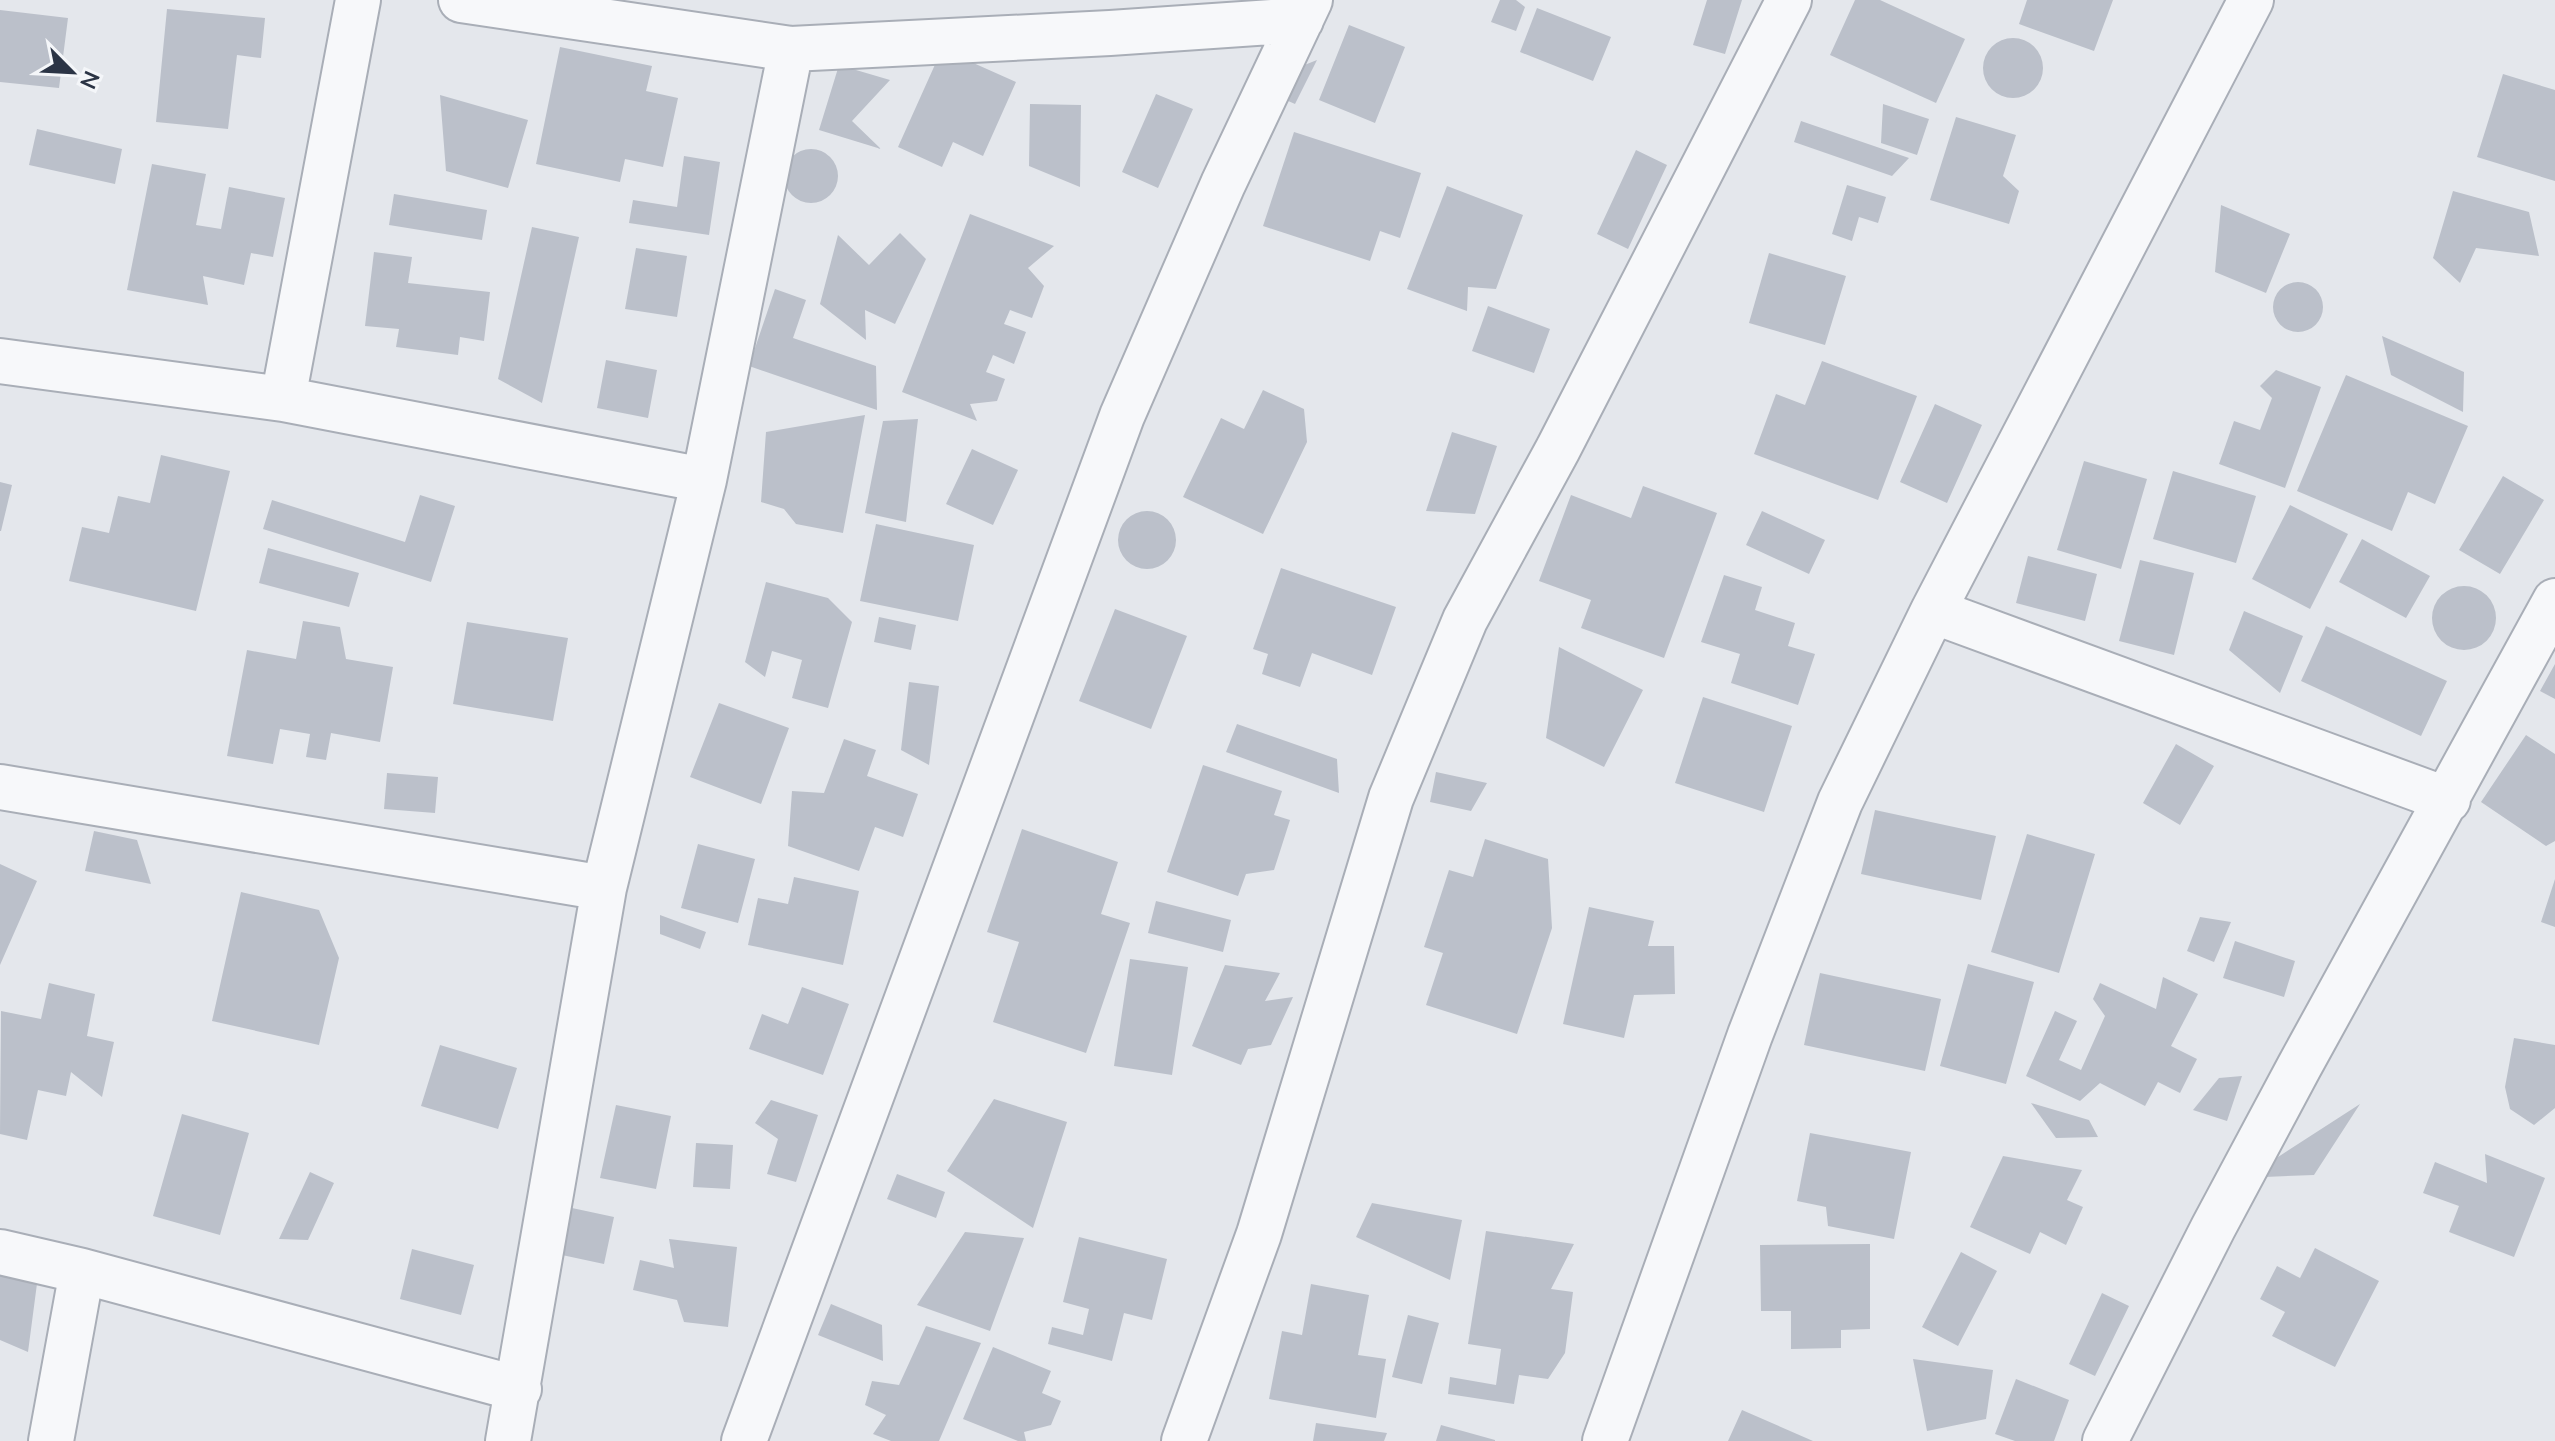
<svg xmlns="http://www.w3.org/2000/svg" width="2555" height="1441" font-family="Mulish,sans-serif">
  <rect width="100%" height="100%" fill="#e4e7ec"/>
  <!-- building -->
  <path fill="#bbc0ca" d="M1500,0H1516L1525,7L1516,31L1491,22Z
    M1707,0H1742L1725,54L1693,45Z
    M1855,0H1880L1965,39L1936,103L1830,55Z
    M2027,0H2113L2094,51L2019,24Z
    M1537,8L1611,37L1593,81L1520,52Z
    M167,9L265,18L261,58L237,55L228,129L156,122Z
    M0,10L68,18L59,88L0,82Z
    M1349,25L1405,47L1375,123L1319,100Z
    M1983 68a30 30 0 1 1 60 0a30 30 0 1 1-60 0Z
    M560,47L652,66L646,91L678,98L663,167L625,159L620,182L536,164Z
    M942,49L1016,82L983,156L953,142L942,167L898,147Z
    M1317,60L1295,104L1286,100L1302,66Z
    M839,65L890,80L852,121L881,149L819,130Z
    M2503,74L2555,90V181L2477,157Z
    M1156,94L1193,109L1158,188L1122,172Z
    M440,95L528,120L508,188L446,171Z
    M1030,104L1081,105L1080,187L1029,166Z
    M1883,104L1929,119L1917,155L1881,143Z
    M1956,117L2016,135L2003,176L2019,191L2009,224L1930,200Z
    M1801,121L1909,158L1892,176L1794,142Z
    M37,129L122,149L115,184L29,165Z
    M1294,132L1421,173L1400,238L1380,231L1370,261L1263,226Z
    M784 176a27 27 0 1 1 54 0a27 27 0 1 1-54 0Z
    M1636,150L1667,165L1628,249L1597,234Z
    M684,156L720,162L709,235L629,223L633,200L677,207Z
    M152,164L206,174L196,225L221,229L229,187L285,198L273,257L251,253L244,285L203,276L208,305L127,290Z
    M1847,185L1886,197L1878,223L1859,217L1852,241L1832,234Z
    M1447,186L1523,215L1496,289L1468,287L1467,311L1407,289Z
    M2453,191L2529,212L2539,256L2476,248L2460,283L2433,258Z
    M394,194L487,210L482,240L389,225Z
    M2221,205L2290,234L2266,293L2215,272Z
    M970,214L1054,246L1028,268L1044,286L1032,318L1010,310L1004,324L1026,332L1014,364L993,355L986,372L1005,379L997,401L970,404L977,421L902,392Z
    M532,227L579,237L542,403L498,379Z
    M900,233L926,259L895,324L865,310L866,340L820,304L838,235L869,265Z
    M636,248L687,256L677,317L625,309Z
    M374,252L412,257L408,283L490,292L484,341L460,337L458,355L396,347L399,329L365,326Z
    M1769,253L1846,276L1825,345L1749,323Z
    M2273 307a25 25 0 1 1 50 0a25 25 0 1 1-50 0Z
    M775,289L806,300L793,338L876,366L877,410L749,366Z
    M1488,306L1550,329L1534,373L1472,351Z
    M2382,336L2464,372L2463,412L2391,375Z
    M606,360L657,370L648,418L597,408Z
    M1822,361L1917,396L1878,500L1754,454L1776,394L1805,405Z
    M2276,370L2321,387L2285,488L2219,464L2234,421L2260,430L2272,398L2260,386Z
    M2346,375L2468,426L2435,504L2408,492L2392,531L2297,491Z
    M1263,390L1304,409L1307,442L1263,534L1183,497L1221,418L1244,429Z
    M1935,404L1982,425L1947,503L1900,482Z
    M865,415L843,533L796,524L784,509L761,502L766,432Z
    M918,419L906,522L865,513L883,421Z
    M1452,432L1497,446L1475,514L1426,511Z
    M972,449L1018,470L993,525L946,504Z
    M161,455L230,471L196,611L69,581L82,527L109,533L118,496L150,503Z
    M2084,461L2147,479L2121,569L2057,550Z
    M2173,471L2256,496L2236,563L2153,539Z
    M2503,476L2544,500L2500,574L2459,550Z
    M0,482L12,485L1,531H0Z
    M1643,486L1717,513L1664,658L1581,628L1591,600L1539,581L1571,495L1631,518Z
    M420,495L455,506L431,582L263,529L272,500L405,542Z
    M2290,505L2348,534L2310,609L2252,579Z
    M1118 540a29 29 0 1 1 58 0a29 29 0 1 1-58 0Z
    M1762,511L1825,540L1809,574L1746,545Z
    M876,524L974,545L958,621L860,601Z
    M2362,539L2430,576L2406,618L2339,582Z
    M268,548L359,573L349,607L259,583Z
    M2028,556L2097,574L2085,621L2016,603Z
    M2140,560L2194,573L2174,655L2119,641Z
    M1281,568L1396,607L1372,675L1312,653L1300,687L1262,674L1268,654L1253,649Z
    M1724,575L1762,587L1755,610L1795,623L1788,646L1815,654L1798,705L1731,683L1740,654L1701,642Z
    M766,582L828,598L852,622L828,708L792,698L802,660L772,651L765,677L745,662Z
    M2432 618a32 32 0 1 1 64 0a32 32 0 1 1-64 0Z
    M1115,609L1187,636L1151,729L1079,701Z
    M2244,611L2303,636L2280,693L2229,650Z
    M879,617L916,625L911,650L874,642Z
    M303,621L340,627L346,659L393,667L380,742L331,733L326,760L306,757L310,734L280,729L273,764L227,756L247,650L296,659Z
    M467,622L568,638L553,721L453,704Z
    M2326,626L2447,681L2421,736L2301,681Z
    M1559,647L1643,690L1604,767L1546,738Z
    M2555,664V699L2540,691Z
    M909,682L939,686L929,765L901,750Z
    M1703,697L1792,726L1764,812L1675,783Z
    M719,703L789,728L761,804L690,777Z
    M1237,724L1337,759L1339,793L1226,752Z
    M2526,735L2555,754V841L2546,846L2481,802Z
    M844,739L876,750L867,776L918,794L903,837L875,827L859,871L788,846L792,791L824,793Z
    M2176,744L2214,766L2180,825L2143,803Z
    M1203,765L1282,791L1274,815L1290,820L1274,870L1246,874L1238,896L1167,872Z
    M1436,772L1487,783L1471,811L1430,802Z
    M387,773L438,777L435,813L384,809Z
    M1875,810L1996,836L1981,900L1861,874Z
    M1022,829L1118,862L1101,914L1130,923L1086,1053L993,1022L1019,942L987,932Z
    M94,831L137,840L151,884L85,871Z
    M2027,834L2095,854L2059,973L1991,952Z
    M1485,839L1548,859L1552,928L1517,1034L1426,1005L1443,953L1424,947L1449,870L1473,877Z
    M698,844L755,859L738,923L681,908Z
    M0,864L37,881L0,965Z
    M794,877L859,891L843,965L748,945L758,898L788,904Z
    M2555,879V927L2541,922Z
    M241,892L319,910L339,958L319,1045L212,1021Z
    M1156,901L1231,920L1223,952L1148,933Z
    M1589,907L1654,921L1648,946H1674L1675,994L1634,995L1624,1038L1563,1024Z
    M660,915L706,932L700,949L660,934Z
    M2200,917L2231,922L2214,962L2187,951Z
    M2235,941L2295,961L2284,997L2223,978Z
    M1130,959L1188,967L1172,1075L1114,1066Z
    M1968,964L2034,982L2006,1084L1940,1066Z
    M1225,965L1280,973L1265,1001L1293,997L1271,1045L1248,1049L1241,1065L1192,1046Z
    M1820,973L1941,999L1925,1071L1804,1045Z
    M2163,977L2198,994L2171,1046L2197,1059L2180,1093L2158,1082L2145,1106L2100,1083L2080,1101L2026,1076L2055,1011L2077,1021L2059,1060L2081,1070L2105,1016L2093,999L2100,983L2156,1009Z
    M49,983L95,994L87,1036L114,1042L102,1097L71,1072L66,1096L38,1090L27,1140L0,1134L1,1011L41,1019Z
    M802,987L849,1004L823,1075L749,1049L762,1014L788,1024Z
    M2514,1038L2555,1045V1108L2534,1125L2510,1109L2505,1087Z
    M440,1045L517,1068L498,1129L421,1106Z
    M2242,1076L2227,1121L2193,1110L2219,1078Z
    M994,1099L1067,1122L1033,1228L947,1171Z
    M771,1100L818,1115L796,1182L767,1174L778,1139L755,1123Z
    M2031,1103L2089,1120L2098,1137L2056,1138Z
    M2360,1104L2314,1175L2264,1177L2278,1157Z
    M616,1105L671,1116L656,1189L600,1178Z
    M182,1114L249,1133L220,1235L153,1216Z
    M1810,1133L1911,1152L1894,1239L1828,1226L1826,1207L1797,1201Z
    M696,1143L733,1145L730,1189L693,1187Z
    M2485,1154L2545,1178L2514,1257L2449,1232L2459,1206L2423,1193L2435,1162L2487,1183Z
    M2003,1156L2082,1170L2067,1200L2083,1207L2066,1245L2040,1232L2030,1254L1970,1227Z
    M310,1172L334,1183L308,1240L279,1239Z
    M897,1174L945,1192L936,1218L887,1199Z
    M1372,1203L1462,1220L1450,1280L1356,1237Z
    M572,1208L614,1217L604,1264L562,1255Z
    M1486,1231L1574,1244L1551,1289L1573,1292L1565,1353L1548,1379L1519,1375L1514,1404L1448,1394L1450,1377L1496,1385L1501,1349L1468,1344Z
    M965,1232L1024,1238L990,1331L917,1305Z
    M1079,1237L1167,1259L1152,1320L1124,1313L1112,1361L1048,1344L1052,1327L1083,1335L1089,1309L1063,1302Z
    M669,1239L737,1247L728,1327L684,1322L677,1300L633,1290L640,1260L674,1268Z
    M1870,1244V1329L1841,1330V1348L1791,1349V1311H1761L1760,1245Z
    M2315,1248L2379,1281L2335,1367L2272,1336L2285,1312L2260,1299L2277,1266L2300,1278Z
    M412,1249L474,1265L461,1315L400,1299Z
    M1961,1252L1997,1271L1958,1346L1922,1327Z
    M0,1272L38,1276L28,1352L0,1340Z
    M1311,1284L1369,1295L1358,1355L1386,1359L1376,1418L1269,1399L1282,1331L1302,1335Z
    M2102,1293L2129,1306L2095,1376L2069,1364Z
    M831,1304L882,1325L883,1361L818,1335Z
    M1408,1315L1439,1323L1422,1384L1392,1377Z
    M926,1326L981,1343L939,1441H891L873,1434L886,1415L865,1405L872,1381L899,1385Z
    M993,1347L1051,1371L1042,1393L1061,1401L1051,1425L1024,1432L1026,1441H1018L963,1419Z
    M1913,1359L1993,1370L1986,1419L1927,1431Z
    M2016,1379L2069,1400L2054,1441H2015L1995,1434Z
    M1742,1410L1813,1441H1728Z
    M1316,1423L1387,1433L1384,1441H1313Z
    M1441,1425L1495,1440V1441H1436Z"/>
  <g fill="none" stroke-linecap="round" stroke-linejoin="round">
    <!-- street casing -->
    <g stroke="#a9aeb7" stroke-width="48">
      <path id="street" d="M461,0L791,49L1110,33L1301,20
        M0,361L283,399L704,480
        M283,399L358,0
        M1933,611L2448,800
        M0,787L604,888
        M0,1252L82,1271L519,1389
        M51,1441L82,1271
        M508,1441L604,888L704,480L791,49
        M744,1441L1122,416L1223,184L1310,0
        M1184,1441L1259,1234L1391,798L1465,620L1558,449L1789,0
        M1605,1441L1750,1035L1840,802L1933,611L2251,0
        M2105,1441L2213,1228L2299,1067L2555,601"/>
    </g>
    <!-- street -->
    <use href="#street" stroke="#f7f8fa" stroke-width="44"/>
  </g>
  <!-- north arrow -->
  <g transform="translate(72 72) rotate(114)" stroke="#f4f6f9" stroke-width="6" paint-order="stroke">
  <path d="M0-6L14 30L0 20L-14 30Z" fill="#2b3445"/>
  <text y="-12" font-size="22" font-weight="bold" text-anchor="middle" fill="#2b3445">N</text>
  </g>
</svg>
